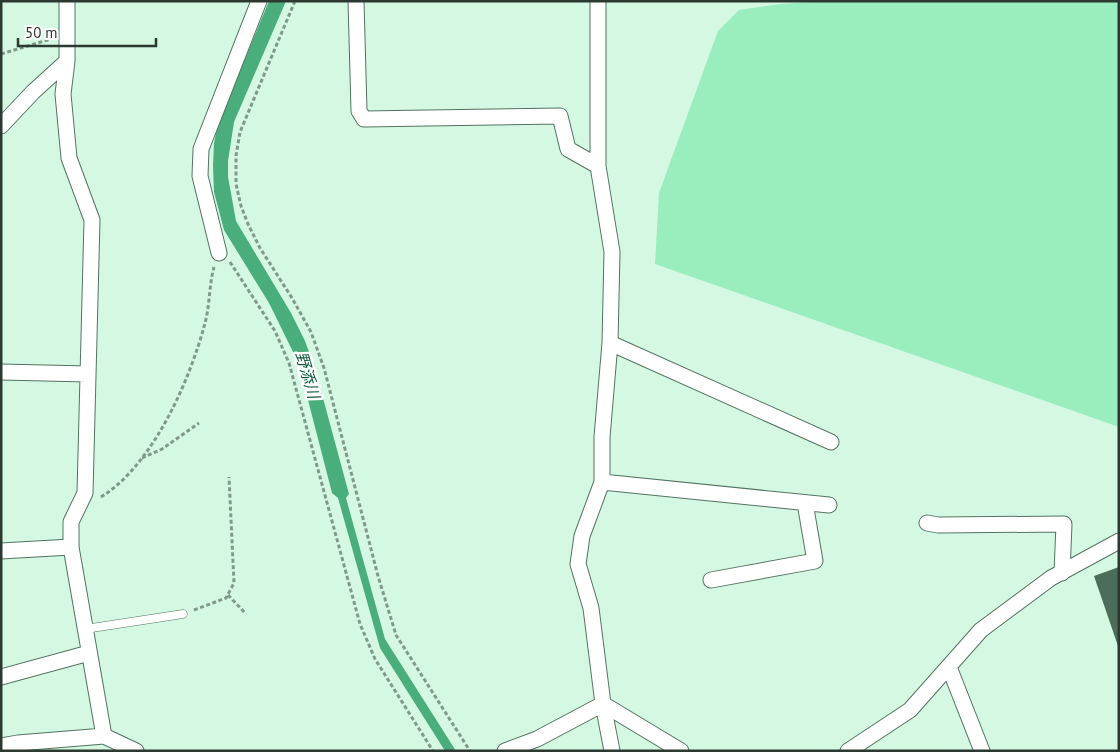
<svg xmlns="http://www.w3.org/2000/svg" width="1120" height="752" font-family="'PT Sans','Noto Sans JP',sans-serif">
  <rect width="100%" height="100%" fill="#d5f8e3"/>
  <!-- green -->
  <path fill="#99edbf" d="M824,1H1119V427L655,264L659,193L718,31L739,10L780,4Z"/>
  <!-- water -->
  <path fill="#49ad7c" d="M269,1H286L234,122L228,161V177L236,221L291,313L305,341L314,365L349,494L346,498L385,639L456,751H445L380,648L338,498L332,493L300,369L295,356L269,303L224,230L214,192L213,166L214,143L218,124Z"/>
  <!-- building -->
  <path fill="#4d6d5b" d="M1119,567V646H1118L1094,576Z"/>
  <g fill="none" stroke-linecap="round" stroke-linejoin="round">
    <!-- service casing -->
    <g stroke="#537361" stroke-width="9">
      <path id="service" d="M85,629L183,614"/>
    </g>
    <!-- minor casing -->
    <g stroke="#537361" stroke-width="17">
      <path id="minor" d="M67,1V61L63,94L69,158L92,220L85,493L71,522V547L104,736
        M356,1L359,111L364,119L560,116L568,149L598,166
        M598,1V166L612,252L610,343L602,437V482L582,536L578,564L591,608L603,704L612,751
        M1,126L33,92L67,61
        M219,253L200,176L201,149L259,1
        M610,343L831,442
        M1,372L88,374
        M602,482L829,505
        M927,523L938,525L1064,524L1062,573
        M1,551L71,547
        M711,580L815,561L805,503
        M949,667L982,751
        M1,677L89,653
        M603,704L681,751
        M1,746L18,743L104,736L136,751
        M505,751L537,739L603,704
        M848,751L910,710L981,630L1051,578L1119,541"/>
    </g>
    <!-- path -->
    <path stroke="#80998a" stroke-width="3" stroke-dasharray="4 2.5" stroke-linecap="butt" d="M295,1L240,132L236,156V184L241,206L248,224L260,248L292,298L311,332L324,368L378,576L396,635L470,751
      M1,54L51,39
      M230,262L275,331L289,363L360,624L375,659L433,751
      M142,458L162,449L199,423
      M101,497C153,465 190,380 205,323C210,305 209,285 214,267
      M228,595L246,614
      M194,610L226,598L234,583L229,477"/>
    <!-- service -->
    <use href="#service" stroke="#fff" stroke-width="8"/>
    <!-- minor -->
    <use href="#minor" stroke="#fff" stroke-width="15"/>
  </g>
  <g text-anchor="middle" stroke-width="5" stroke-linejoin="round" paint-order="stroke">
    <!-- water labels -->
    <g font-size="16" font-style="italic" fill="#0f5c3c" stroke="#fff">
      <text transform="translate(308 375) rotate(74)" y="6">野添川</text>
    </g>
  </g>
  <!-- border -->
  <rect width="1120" height="752" fill="none" stroke="#2b3930" stroke-width="5"/>
  <!-- scale -->
  <path d="M18 38v8h138v-8" fill="none" stroke="#2b3930" stroke-width="2.5"/>
  <text x="25" y="38" font-size="15" fill="#2b3930" stroke="#ffffff" stroke-width="4" paint-order="stroke">50 m</text>
</svg>
